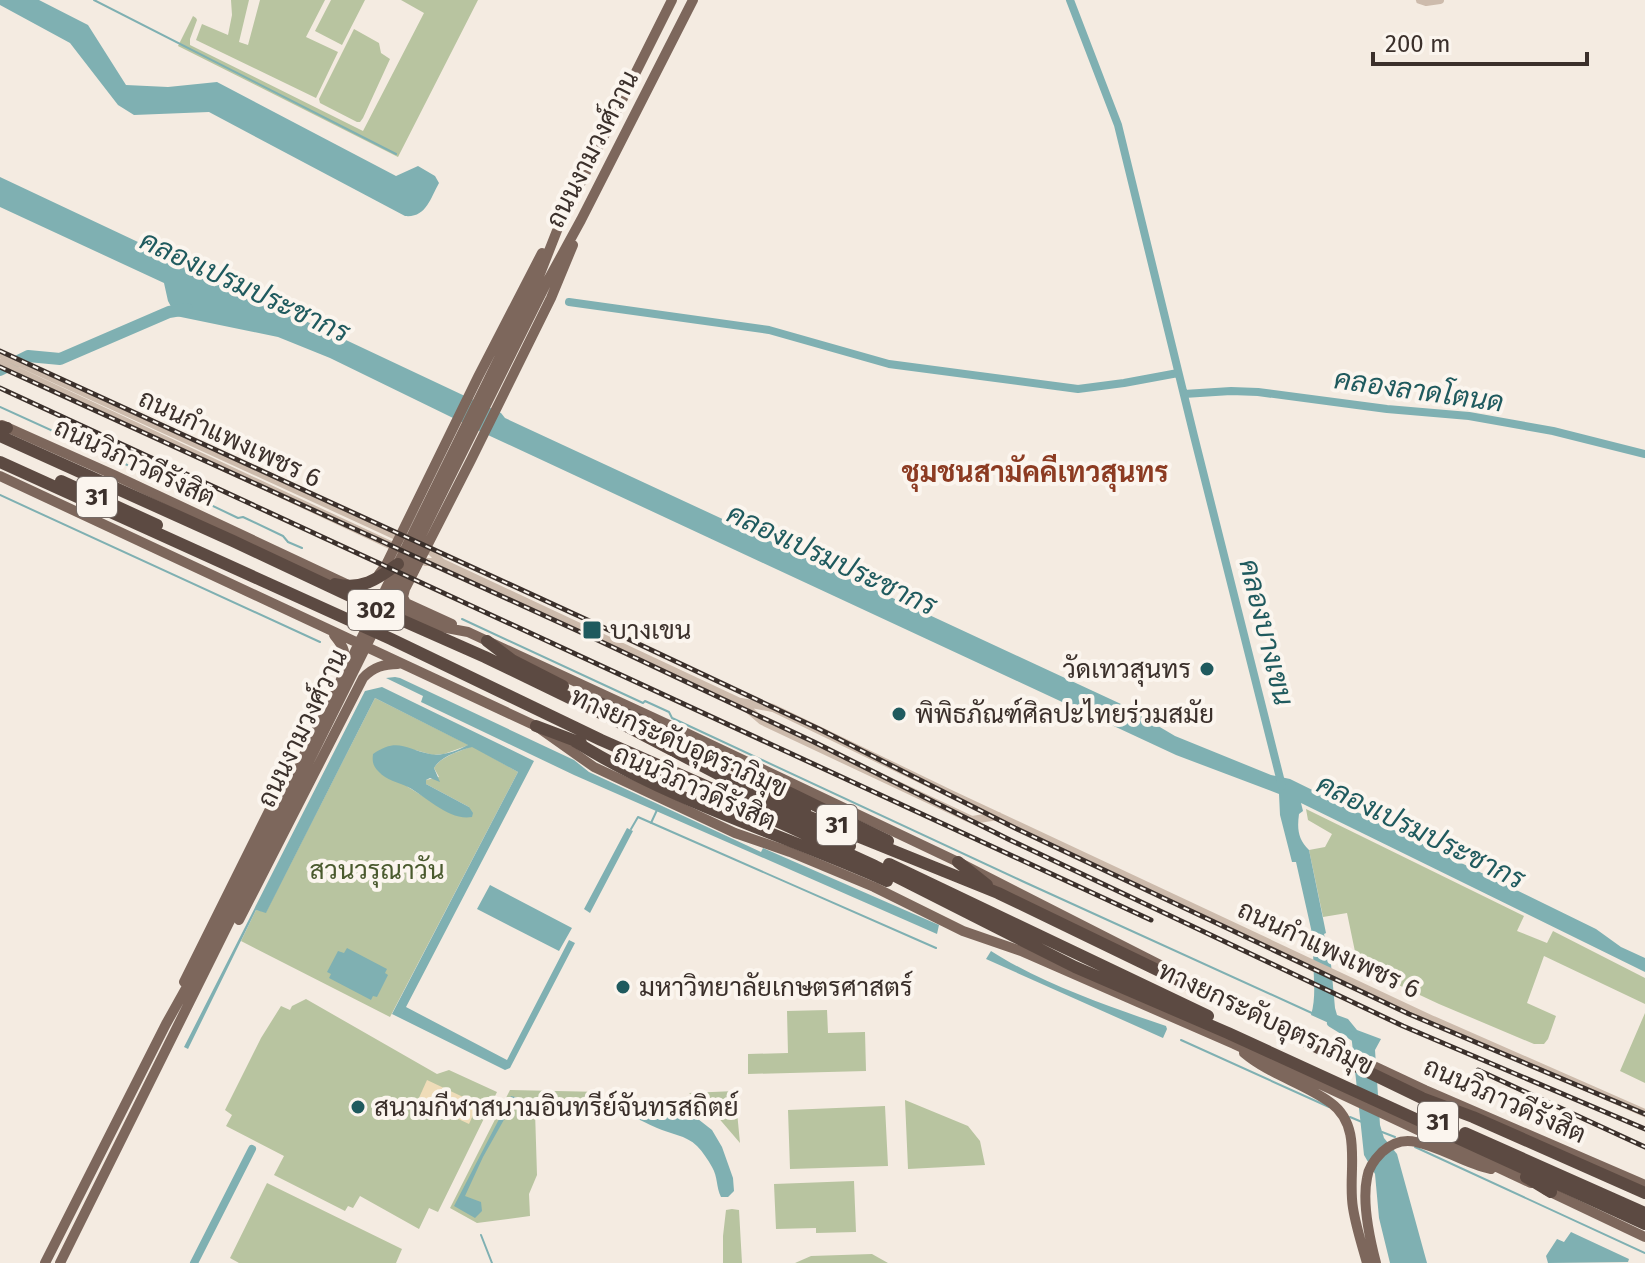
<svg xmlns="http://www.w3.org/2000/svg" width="1645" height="1263" font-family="'Fira Sans',Sarabun,sans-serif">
  <rect width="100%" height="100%" fill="#f4ebe1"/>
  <!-- green -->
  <path fill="#b8c4a0" d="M231,0H249L239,42L248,45L260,0H325L306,37L338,52L316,98L196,40L202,24L228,35L232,15Z
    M331,0H365L342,45L315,31Z
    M401,0H478L398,157L178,46L193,16L196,18L197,20L190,39V45L363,131L424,13Z
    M354,29L379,43L381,53L390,59L363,118L360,122H357L320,103L319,99Z
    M375,698L469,745L444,754L433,755L415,750L373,754L408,787L442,808L469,807L426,784V780L439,777L434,768C441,756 459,752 472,746L518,772L390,1017L241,941L256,910L266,912Z
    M1306,809L1524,916L1517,931L1547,943L1553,931L1645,978V1004L1544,956L1527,1003L1556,1016L1548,1039L1544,1044H1534L1439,1004L1358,966L1347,913L1323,917L1309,850L1325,847L1332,834L1308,820Z
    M306,999L437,1074L449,1070L497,1092L438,1212L429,1208L419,1229L360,1196L353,1208L348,1206L345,1211L274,1175L284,1156L226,1126L232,1115L225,1110L261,1038L281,1006L290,1010L292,1006Z
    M827,1010L828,1033L865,1032L866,1071L748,1074V1054L788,1053L787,1011Z
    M1645,1013V1083L1620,1071Z
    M510,1090L603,1092V1110L535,1111L537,1175L529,1194L530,1216L477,1223L450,1208Z
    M735,1091L740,1143L716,1115L689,1093Z
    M905,1100L968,1126L980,1141L985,1165L908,1169Z
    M885,1106L888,1166L790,1169L788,1110Z
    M854,1181L856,1232L816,1233V1228L776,1229L774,1184Z
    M267,1183L402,1249L396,1263H239L230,1258Z
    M732,1209L739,1210L742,1263H723V1236L726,1210Z
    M872,1254L888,1263H795L811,1256Z"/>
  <!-- sand -->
  <path fill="#efdcb8" d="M427,1080L478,1104L469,1124L418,1100Z"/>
  <!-- water -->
  <path fill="#7fb0b2" d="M0,0H39L88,25L126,85L168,87L217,82L396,176L418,166L435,176L439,183C430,199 426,218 405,216L209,112L134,115L118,105L70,43L0,5Z
    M0,177L501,413L505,418L1121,704L1175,736L1271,775L1290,779L1596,929L1621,947L1645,958V972L1301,803L1303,811L1299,814C1297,829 1298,839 1309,850L1326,933L1324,934L1331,964L1335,1008L1337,1015L1348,1019L1357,1030L1381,1039L1375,1050L1380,1125L1384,1138L1397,1154L1427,1263H1390L1379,1218L1375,1174L1364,1155L1351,1033L1311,1015C1318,992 1311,967 1314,942L1296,862H1292L1280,815L1279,794L1176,755L490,436L330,358L278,337L176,316L168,301L164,283L0,207Z
    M395,677L400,678L574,760L589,772L761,852L763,848L939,925L937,934L574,775L421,702L423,696L386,678Z
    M382,687L534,761L406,1007L507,1060L569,940L575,943L510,1068L505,1070L392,1014L518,772L472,747C459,751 441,756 434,768L440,782L430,778L426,780V784L469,807L473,813L472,817C449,821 427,797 408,787C398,782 386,780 379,772C373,766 372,762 373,754C397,737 406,749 430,754C441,757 459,750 468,745L375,698L266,913L256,910L188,1049L184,1047L365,691Z
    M627,828L633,831L590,913L584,909Z
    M490,885L572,928L559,951L477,909Z
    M347,948L387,969L385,973L388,975L377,997L373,996L371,1000L329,978L331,974L327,972L338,951L344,953Z
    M991,951C1041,983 1109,1007 1166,1026L1167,1029L1163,1038L986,959Z
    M511,1096L537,1102L597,1101L638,1103L673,1109L698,1119L712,1130L722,1147L733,1178L734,1191L728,1197H721C716,1187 718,1177 712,1167C708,1160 703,1152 697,1146C686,1135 670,1134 657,1128C639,1120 623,1110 603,1107L510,1109L483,1157L465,1196L481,1202L482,1211L475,1218L454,1206Z
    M1571,1232L1629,1259L1628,1262L1548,1263L1546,1256L1557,1239L1564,1242Z"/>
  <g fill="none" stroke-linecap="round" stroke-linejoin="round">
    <!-- stream -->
    <path stroke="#7fb0b2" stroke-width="2" d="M94,0L396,154
      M0,407L121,462L238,518L243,517L283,536L288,542L302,548
      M0,495L320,642
      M462,619L643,703L645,701L669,712L672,718L1022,881L1314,1014
      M651,823L657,810
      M631,829L638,817L936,948
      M1181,1040L1329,1107
      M1350,1117L1362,1122
      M1382,1132L1395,1137
      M1415,1147L1645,1253
      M481,1235L492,1263"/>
    <!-- canal -->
    <path stroke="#7fb0b2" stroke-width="8" d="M1070,0L1118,125L1194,436L1282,786
      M569,302L769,330L889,364L1078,389L1124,383L1178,373
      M1184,394L1231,391L1258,392L1387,409L1469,416L1553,431L1645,454
      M1331,1023L1357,1039
      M194,1263L252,1149"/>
    <!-- river -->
    <path stroke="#7fb0b2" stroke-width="12" d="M0,370L28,356L60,359L169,312L187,309"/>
    <!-- minor -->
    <path stroke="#cdbbac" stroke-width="8" d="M1420,0L1426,2L1440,0
      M0,354L403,539
      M0,363L399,549
      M422,548L432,552L441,562L740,702L762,721L972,820L998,816
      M415,557L426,562H441
      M741,702L773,708L951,794L1433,1020L1645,1113"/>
    <!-- major -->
    <path stroke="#7d675c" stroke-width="10" d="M2,425L114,475L436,626L468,632L680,730L958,862L1168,969
      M0,476L536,726L594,767L735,833L790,852L874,887L963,931L1021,951L1234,1044L1531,1183
      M379,574L386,565L478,377L542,253
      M452,624L406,603L403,597L405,589L471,460L551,298L573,245
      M334,635C344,648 347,650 341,666
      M239,920L363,678C373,667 384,664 398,664
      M184,982L282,785
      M1237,1002L1425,1090L1645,1185
      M1244,1053C1270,1075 1304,1083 1331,1103C1364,1127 1347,1174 1353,1208C1356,1227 1362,1245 1367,1263
      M1546,1190L1645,1237
      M45,1263L166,1024L213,940L538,279L558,228L672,0
      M60,1263L546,284L581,220L693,0
      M1376,1263C1370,1240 1362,1202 1367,1178C1368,1168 1375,1159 1382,1152C1392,1143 1403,1139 1416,1142C1442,1147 1465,1164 1491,1169"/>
    <!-- highway -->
    <path stroke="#5c4a42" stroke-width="12" d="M0,427L7,428
      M0,436L233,541L399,619L485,657L609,717L756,794
      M0,462L391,639L601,740L733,798L770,818L875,866L1075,967L1228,1033L1645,1224
      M61,481L157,525
      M335,584C363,590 376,580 398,564
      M487,641L512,660L563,686
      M590,699L647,723L888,841
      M536,726L581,743
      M576,742C673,802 784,835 887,881
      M627,762L681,784
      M752,787L805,811
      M744,795L850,846
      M795,811L998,893L1422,1098L1473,1117L1645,1193
      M958,862L987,885
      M889,864L1208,1016
      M1465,1133L1645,1213
      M1526,1177L1551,1192"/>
    <!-- rail casing -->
    <g stroke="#3b302b" stroke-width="5">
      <path id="rail" d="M0,351L594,623L819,729L1015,828L1409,1014L1645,1114
        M0,367L589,636L814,742L1010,840L1403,1026L1645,1129
        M0,388L1151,920
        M1478,1070L1645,1147"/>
    </g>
    <!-- rail -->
    <use href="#rail" stroke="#fbf5ee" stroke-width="2" stroke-dasharray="6" stroke-linecap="butt"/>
  </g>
  <!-- markers -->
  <g fill="#1f5a5e" stroke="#fbf5ee" stroke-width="3">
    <rect x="582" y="620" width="20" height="20" rx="4"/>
    <circle cx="1207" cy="669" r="8"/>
    <circle cx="899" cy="714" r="8"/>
    <circle cx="623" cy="987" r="8"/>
    <circle cx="358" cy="1107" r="8"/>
  </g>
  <g text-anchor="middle" stroke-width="8" stroke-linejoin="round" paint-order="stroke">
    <!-- shield labels -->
    <g fill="#fbf5ee" stroke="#756b66" stroke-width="2">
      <rect x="77" y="477" width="40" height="40" rx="6"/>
      <rect x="348" y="590" width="56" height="40" rx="6"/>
      <rect x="817" y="805" width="40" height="40" rx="6"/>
      <rect x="1418" y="1102" width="40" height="40" rx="6"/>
    </g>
    <g font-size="24" font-weight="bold" fill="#3b302b">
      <text x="97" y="505">31</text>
      <text x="376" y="618">302</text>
      <text x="837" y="833">31</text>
      <text x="1438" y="1130">31</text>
    </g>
    <!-- street labels -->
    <g font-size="26" fill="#3b302b" stroke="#fbf5ee">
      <text transform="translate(592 149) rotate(-63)" y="9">ถนนงามวงศ์วาน</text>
      <text transform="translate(230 438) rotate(25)" y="9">ถนนกำแพงเพชร 6</text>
      <text transform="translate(135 462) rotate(25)" y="9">ถนนวิภาวดีรังสิต</text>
      <text transform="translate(302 728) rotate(-64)" y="9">ถนนงามวงศ์วาน</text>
      <text transform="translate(679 742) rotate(24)" y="9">ทางยกระดับอุตราภิมุข</text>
      <text transform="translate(695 787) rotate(24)" y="9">ถนนวิภาวดีรังสิต</text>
      <text transform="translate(1329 949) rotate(25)" y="9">ถนนกำแพงเพชร 6</text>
      <text transform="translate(1266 1018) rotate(25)" y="9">ทางยกระดับอุตราภิมุข</text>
      <text transform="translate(1505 1100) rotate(24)" y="9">ถนนวิภาวดีรังสิต</text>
    </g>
    <!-- poi labels -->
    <g font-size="26" fill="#3b302b" stroke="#fbf5ee" text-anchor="start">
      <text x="610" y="639">บางเขน</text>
      <text x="1191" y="678" text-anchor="end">วัดเทวสุนทร</text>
      <text x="915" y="723">พิพิธภัณฑ์ศิลปะไทยร่วมสมัย</text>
      <text x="639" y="996">มหาวิทยาลัยเกษตรศาสตร์</text>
      <text x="374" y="1116">สนามกีฬาสนามอินทรีย์จันทรสถิตย์</text>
    </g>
    <!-- park labels -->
    <g font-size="26" fill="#4a5a2e" stroke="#fbf5ee">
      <text x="377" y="879">สวนวรุณาวัน</text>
    </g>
    <!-- water labels -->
    <g font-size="28" font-style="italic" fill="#1f5a5e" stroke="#fbf5ee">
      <text transform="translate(245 286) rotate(25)" y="10">คลองเปรมประชากร</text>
      <text transform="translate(1419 390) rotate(8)" y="10">คลองลาดโตนด</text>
      <text transform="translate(832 559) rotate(25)" y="10">คลองเปรมประชากร</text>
      <text transform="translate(1267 632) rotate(76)" y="10">คลองบางเขน</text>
      <text transform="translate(1421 831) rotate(26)" y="10">คลองเปรมประชากร</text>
    </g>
    <!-- neighbourhood labels -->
    <g font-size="28" font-weight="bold" fill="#8c3b22" stroke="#fbf5ee">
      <text x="1035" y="482">ชุมชนสามัคคีเทวสุนทร</text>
    </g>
  </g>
  <!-- scale -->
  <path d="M1373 52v12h214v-12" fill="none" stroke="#3b302b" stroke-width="4"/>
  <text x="1385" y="52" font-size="24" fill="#3b302b" stroke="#fbf5ee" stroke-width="6" paint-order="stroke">200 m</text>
</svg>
